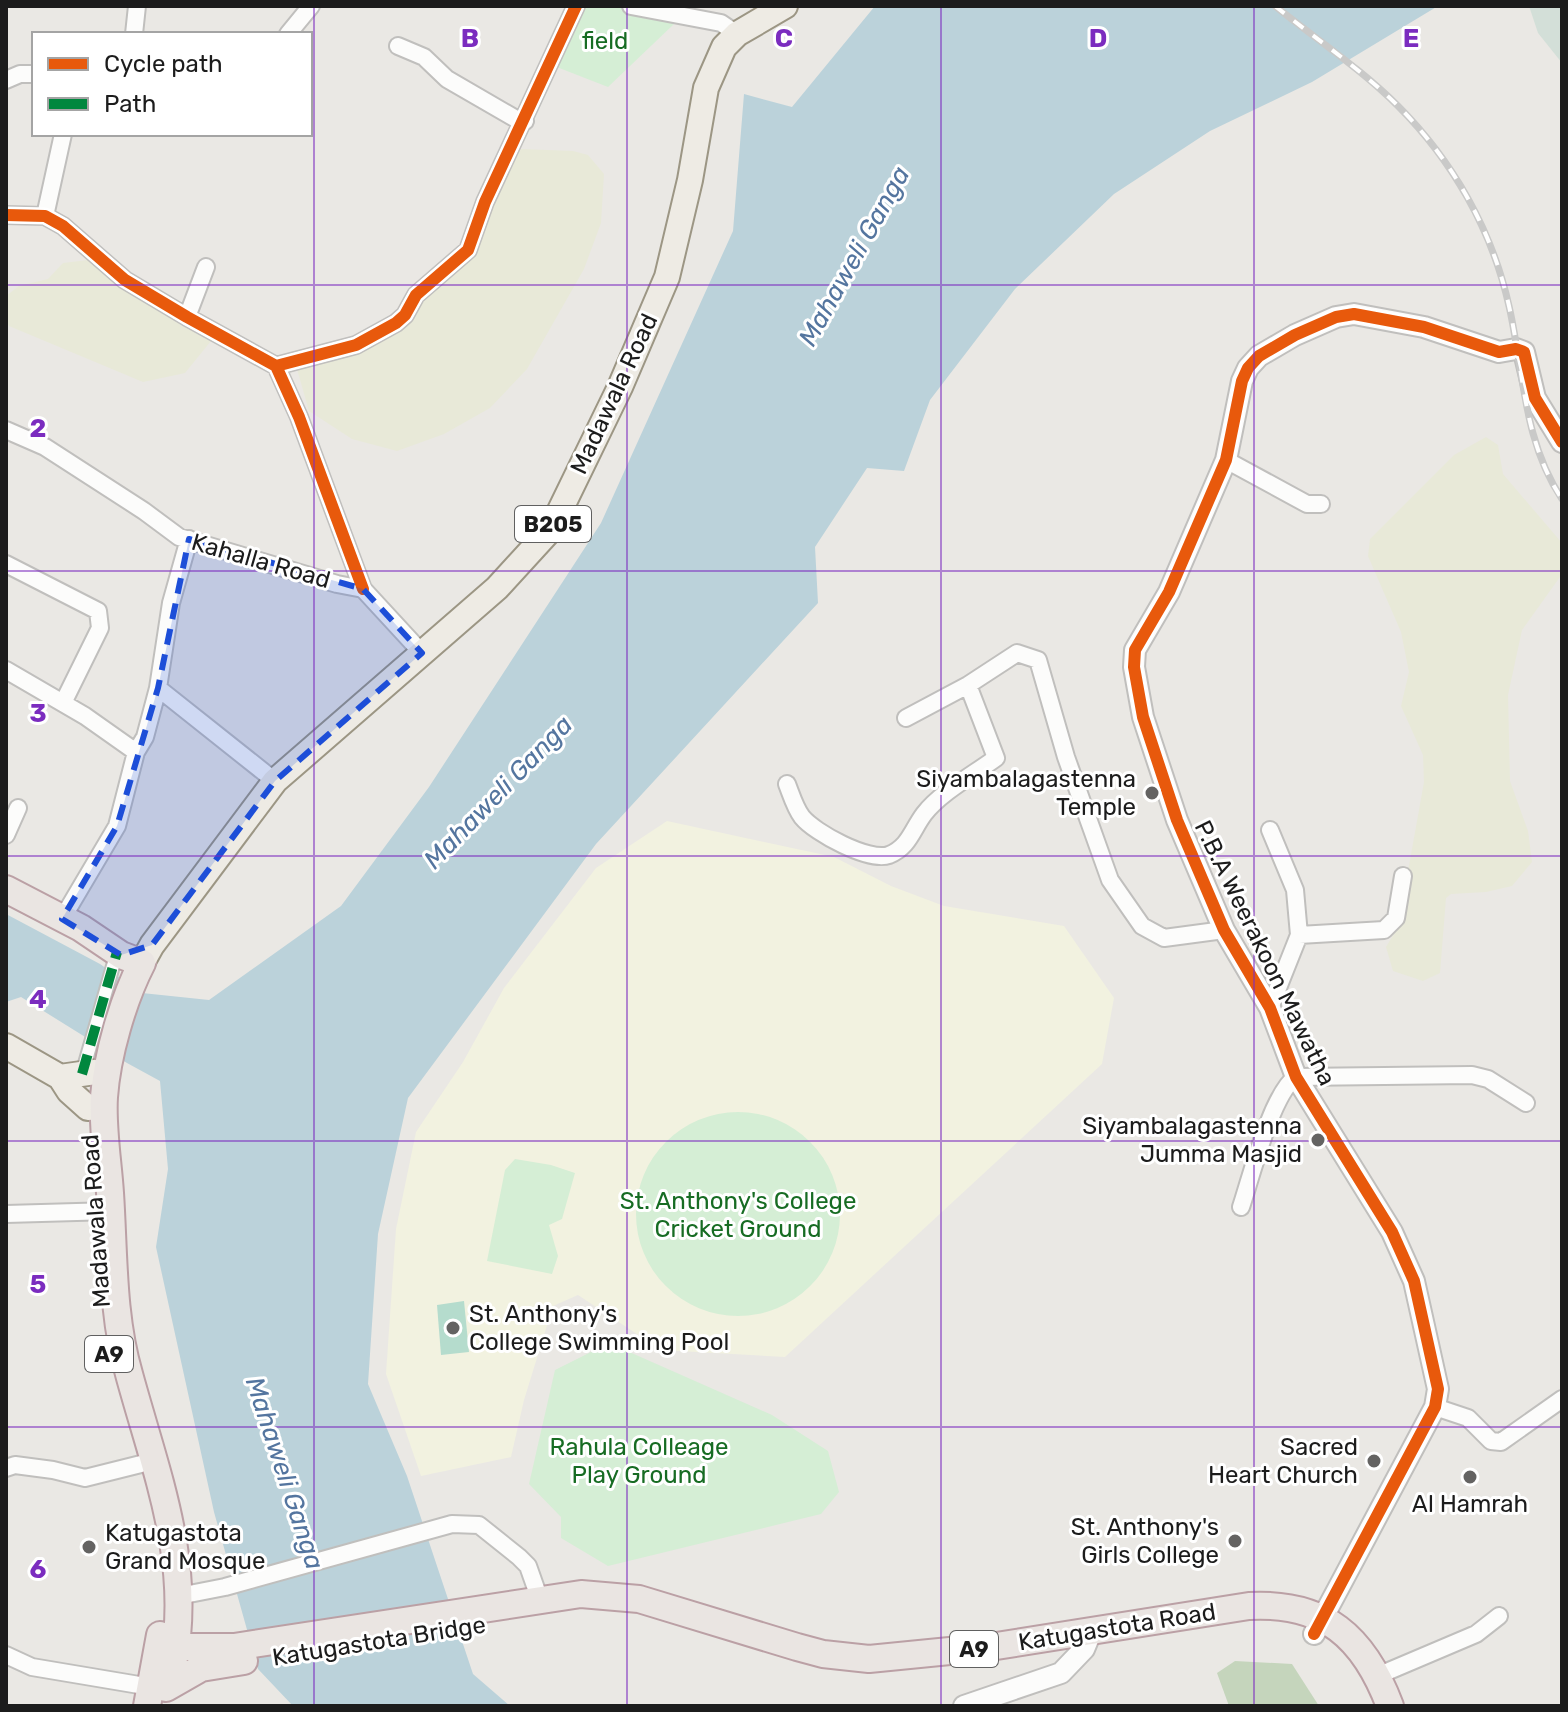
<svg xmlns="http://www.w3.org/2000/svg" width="1568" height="1712" font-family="Rubik,sans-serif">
  <rect width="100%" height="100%" fill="#eae8e4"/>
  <!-- education -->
  <path fill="#f2f2e0" d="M667,821L834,857L891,886L944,906L1064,926L1114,998L1102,1064L785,1357L661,1350L578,1295L553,1306L524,1400L511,1457L421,1476L386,1374L396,1229L416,1132L463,1062L504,988L596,868Z"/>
  <!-- farmland -->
  <path fill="#e8e9d8" d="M521,149L573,151L588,155L604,174L601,223L584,269L527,369L490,408L444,434L397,451L352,439L309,411L297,369L361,348L404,324L485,216Z
    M88,260L130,294L211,341L185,373L143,382L9,326L6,321V296L19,286L48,279L63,263Z
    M1486,437L1498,445L1503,474L1562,543L1560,577L1522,630L1508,695L1510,781L1528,831L1532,862L1512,886L1486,892L1451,894L1446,898L1440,973L1423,981L1393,971L1386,947L1398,927L1424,782L1423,755L1401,706L1409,672L1401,632L1368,556L1370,539L1454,455Z"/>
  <!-- forest -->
  <path fill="#c5d5bc" d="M1235,1661L1292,1664L1319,1706H1229L1217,1673Z"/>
  <!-- wetland -->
  <path fill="#d3dfd8" d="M1529,6H1562V63L1538,33Z"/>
  <!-- park -->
  <path fill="#d5eed5" d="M583,6H622L674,24L608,87L549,64Z
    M636 1214a102 102 0 1 1 204 0a102 102 0 1 1-204 0Z
    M515,1159L551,1165L575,1173L562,1219L549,1225L558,1256L552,1274L487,1261L505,1170Z
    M609,1343L772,1415L828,1451L839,1492L821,1514L608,1566L561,1538V1517L529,1484L555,1370Z"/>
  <!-- pitch -->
  <path fill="#b5dccd" d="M464,1301L469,1352L441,1355L437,1305Z"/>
  <!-- water -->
  <path fill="#bbd2da" d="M875,6H1438L1312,82L1210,131L1114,194L1015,289L930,400L904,471L867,468L815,547L818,603L596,844L408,1098L378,1234L368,1384L407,1476L473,1674L510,1706H293L258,1669L214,1512L156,1247L168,1169L160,1081L127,1063L21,997L6,1002V914L100,964L142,993L209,1000L341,906L429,787L601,523L733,231L744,94L792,107Z"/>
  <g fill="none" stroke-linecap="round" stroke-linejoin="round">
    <!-- pedestrian casing -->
    <g stroke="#c0bfbd" stroke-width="16">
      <path id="pedestrian" d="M82,1074L117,952"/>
    </g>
    <!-- minor casing -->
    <g stroke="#c0bfbd" stroke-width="20">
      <path id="minor" d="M631,6L721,23L737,34
        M134,34L137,6
        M288,34L311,6
        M398,46L424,57L447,79L516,119L525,121
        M6,80L20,74H34
        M6,215L45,216L63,226L125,280L187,317L276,366L299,417L363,589
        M45,216L63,134
        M187,317L206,267
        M276,366L356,345L396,323L405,315L416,295L468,250L485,202L576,6
        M6,430L45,447L144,511L179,537L337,584L363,589L422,653
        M1226,460L1307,504H1321
        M6,564L98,611L100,628L63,703
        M6,670L85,716L136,752
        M158,688L275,781
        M906,718L968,685L1017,653L1038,660L1066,757L1110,880L1142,926L1164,938L1224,930
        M787,784C791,794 795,808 802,817C815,833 869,862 889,855C909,847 912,830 924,814C940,793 974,774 996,758L968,685
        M1270,830L1295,890L1299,935L1270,1008
        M6,835L18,808
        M62,919L117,826L136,752L145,737L158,688L171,603L189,539
        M1299,935L1384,930L1396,918L1403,876
        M1241,1207C1251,1177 1272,1093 1296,1077L1472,1075L1488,1079L1526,1103
        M6,1214L112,1211
        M1435,1407L1468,1418L1491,1441L1501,1442L1562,1399
        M6,1468L15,1465L53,1470L85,1478L141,1464
        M179,1596L225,1587L452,1524L479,1525L519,1557L528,1566L540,1600
        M6,1655L32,1667L151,1687
        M1377,1676L1476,1634L1499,1616"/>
    </g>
    <!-- tertiary casing -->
    <g stroke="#c0bfbd" stroke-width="24">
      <path id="tertiary" d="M1314,1634L1435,1407L1438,1389L1414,1281L1392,1232L1296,1077L1270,1008L1224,930L1177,820L1143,717L1134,667L1135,650L1169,592L1226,460L1242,381L1248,368L1259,356L1295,335L1336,317L1354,314L1424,327L1499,352L1516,349L1524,352L1535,398L1562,442
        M964,1706L1061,1673L1084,1649L1092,1630"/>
    </g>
    <!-- primary casing -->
    <g stroke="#9c9684" stroke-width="28">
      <path id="primary" d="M142,963L152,945L275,781L497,588L551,529L620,387L667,277L690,180L706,88L724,47L737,34L785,6
        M6,1046L60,1077L69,1091L88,1108
        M60,1077L95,1072"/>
    </g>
    <!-- trunk casing -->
    <g stroke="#bba0a5" stroke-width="30">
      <path id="trunk" d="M6,889L81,928L121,955L142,963C123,1000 107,1055 104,1097C102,1128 108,1162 110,1193C114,1253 112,1316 129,1374C155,1470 193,1562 173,1664
        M158,1647H234L581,1594L639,1599L797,1647L823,1654L869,1659L990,1647L1249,1606C1325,1602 1364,1637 1390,1706
        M166,1688L201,1668L244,1661
        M147,1706L160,1635"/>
    </g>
    <!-- pedestrian -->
    <use href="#pedestrian" stroke="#fcfcfb" stroke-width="12"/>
    <!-- minor -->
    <use href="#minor" stroke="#fcfcfb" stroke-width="16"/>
    <!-- tertiary -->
    <use href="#tertiary" stroke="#fcfcfb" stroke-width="20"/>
    <!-- primary -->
    <use href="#primary" stroke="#eeebe4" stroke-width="24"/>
    <!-- trunk -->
    <use href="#trunk" stroke="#eae5e2" stroke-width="26"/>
    <!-- rail casing -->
    <g stroke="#c9c9c8" stroke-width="7">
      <path id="rail" d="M1275,6C1316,39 1361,69 1398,106C1453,161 1492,230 1509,306C1524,372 1523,441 1562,499"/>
    </g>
    <!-- rail -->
    <use href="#rail" stroke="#fff" stroke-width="4" stroke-dasharray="12" stroke-linecap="butt"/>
    <!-- quiet -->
    <path stroke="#00873e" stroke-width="10" stroke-dasharray="20 10" stroke-linecap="butt" d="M82,1074L117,952"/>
    <!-- cycleway casing -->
    <g stroke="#fff" stroke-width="17">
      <path id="cycleway" d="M6,215L45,216L63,226L125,280L187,317L276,366L299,417L363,589
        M276,366L356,345L396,323L405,315L416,295L468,250L485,202L576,6
        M1314,1634L1435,1407L1438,1389L1414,1281L1392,1232L1296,1077L1270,1008L1224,930L1177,820L1143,717L1134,667L1135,650L1169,592L1226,460L1242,381L1248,368L1259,356L1295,335L1336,317L1354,314L1424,327L1499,352L1516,349L1524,352L1535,398L1562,442"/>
    </g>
    <!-- cycleway -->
    <use href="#cycleway" stroke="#e8590c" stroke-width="12"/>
  </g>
  <!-- marked area -->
  <path fill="#1d4ed8" fill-opacity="0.2" stroke="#1d4ed8" stroke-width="6" stroke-dasharray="16 10" stroke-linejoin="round" d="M189,539L363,589L422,653L275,781L152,945L121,955L62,919L117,826L158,688Z"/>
  <!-- grid -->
  <path fill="none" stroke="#7b2cbf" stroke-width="2" stroke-opacity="0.55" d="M314,6V1706M627,6V1706M941,6V1706M1254,6V1706M6,285H1562M6,571H1562M6,856H1562M6,1141H1562M6,1427H1562"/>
  <!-- markers -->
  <g fill="#646362" stroke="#fff" stroke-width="3">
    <circle cx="1152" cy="793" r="8"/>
    <circle cx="1318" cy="1140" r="8"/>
    <circle cx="453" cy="1328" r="8"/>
    <circle cx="1374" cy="1461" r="8"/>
    <circle cx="1470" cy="1477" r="8"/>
    <circle cx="1235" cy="1541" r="8"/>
    <circle cx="89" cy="1547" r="8"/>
  </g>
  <g text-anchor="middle" stroke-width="6" stroke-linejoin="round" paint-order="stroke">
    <!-- shield labels -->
    <g fill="#fff" stroke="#606060" stroke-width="2">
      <rect x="515" y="506" width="76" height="36" rx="6"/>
      <rect x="85" y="1336" width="48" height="36" rx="6"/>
      <rect x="950" y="1631" width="48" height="36" rx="6"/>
    </g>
    <g font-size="22" font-weight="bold" fill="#1c1c1c">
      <text x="553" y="532">B205</text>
      <text x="109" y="1362">A9</text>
      <text x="974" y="1657">A9</text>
    </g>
    <!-- park labels -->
    <g font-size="24" fill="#176c23" stroke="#fff">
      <text x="605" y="49">field</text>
      <text x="738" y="1209">St. Anthony's College<tspan x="738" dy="28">Cricket Ground</tspan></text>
      <text x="639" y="1455">Rahula Colleage<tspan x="639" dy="28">Play Ground</tspan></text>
    </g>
    <!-- street labels -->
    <g font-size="24" fill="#1c1c1c" stroke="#fff">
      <text transform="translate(614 394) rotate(-65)" y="8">Madawala Road</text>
      <text transform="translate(261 561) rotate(16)" y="8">Kahalla Road</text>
      <text transform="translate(1265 953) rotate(64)" y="8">P.B.A Weerakoon Mawatha</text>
      <text transform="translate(96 1221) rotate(-94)" y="8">Madawala Road</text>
      <text transform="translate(1117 1627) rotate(-9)" y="8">Katugastota Road</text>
      <text transform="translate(379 1641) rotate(-9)" y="8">Katugastota Bridge</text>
    </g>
    <!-- poi labels -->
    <g font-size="24" fill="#1c1c1c" stroke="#fff" text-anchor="end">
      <text x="1136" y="787">Siyambalagastenna<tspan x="1136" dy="28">Temple</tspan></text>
      <text x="1302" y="1134">Siyambalagastenna<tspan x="1302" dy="28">Jumma Masjid</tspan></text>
      <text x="469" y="1322" text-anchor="start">St. Anthony's<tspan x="469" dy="28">College Swimming Pool</tspan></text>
      <text x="1358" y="1455">Sacred<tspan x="1358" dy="28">Heart Church</tspan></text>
      <text x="1470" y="1512" text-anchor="middle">Al Hamrah</text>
      <text x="1219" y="1535">St. Anthony's<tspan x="1219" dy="28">Girls College</tspan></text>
      <text x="105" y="1541" text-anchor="start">Katugastota<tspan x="105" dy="28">Grand Mosque</tspan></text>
    </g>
    <!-- water labels -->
    <g font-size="26" font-style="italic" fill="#54759f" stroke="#fff">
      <text transform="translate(854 256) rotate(-61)" y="9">Mahaweli Ganga</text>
      <text transform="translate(498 792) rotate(-46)" y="9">Mahaweli Ganga</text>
      <text transform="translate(285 1473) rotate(72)" y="9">Mahaweli Ganga</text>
    </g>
  </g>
  <g font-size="26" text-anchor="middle" font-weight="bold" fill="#7b2cbf" stroke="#fff" stroke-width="6" stroke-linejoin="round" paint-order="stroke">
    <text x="470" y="47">B</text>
    <text x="784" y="47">C</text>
    <text x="1098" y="47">D</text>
    <text x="1411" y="47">E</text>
    <text x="38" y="437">2</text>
    <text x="38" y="722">3</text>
    <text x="38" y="1008">4</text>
    <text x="38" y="1293">5</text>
    <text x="38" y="1578">6</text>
  </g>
  <!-- border -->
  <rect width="1568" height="1712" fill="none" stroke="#1c1c1c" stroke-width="16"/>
  <!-- legend -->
  <rect x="32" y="32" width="280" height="104" fill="#ffffff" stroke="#a4a4a4" stroke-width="2"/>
  <rect x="48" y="58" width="40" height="12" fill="#e8590c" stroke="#a4a4a4" stroke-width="2"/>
  <text x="104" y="72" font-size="24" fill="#1c1c1c">Cycle path</text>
  <rect x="48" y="98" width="40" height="12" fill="#00873e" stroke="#a4a4a4" stroke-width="2"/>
  <text x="104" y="112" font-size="24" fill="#1c1c1c">Path</text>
</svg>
